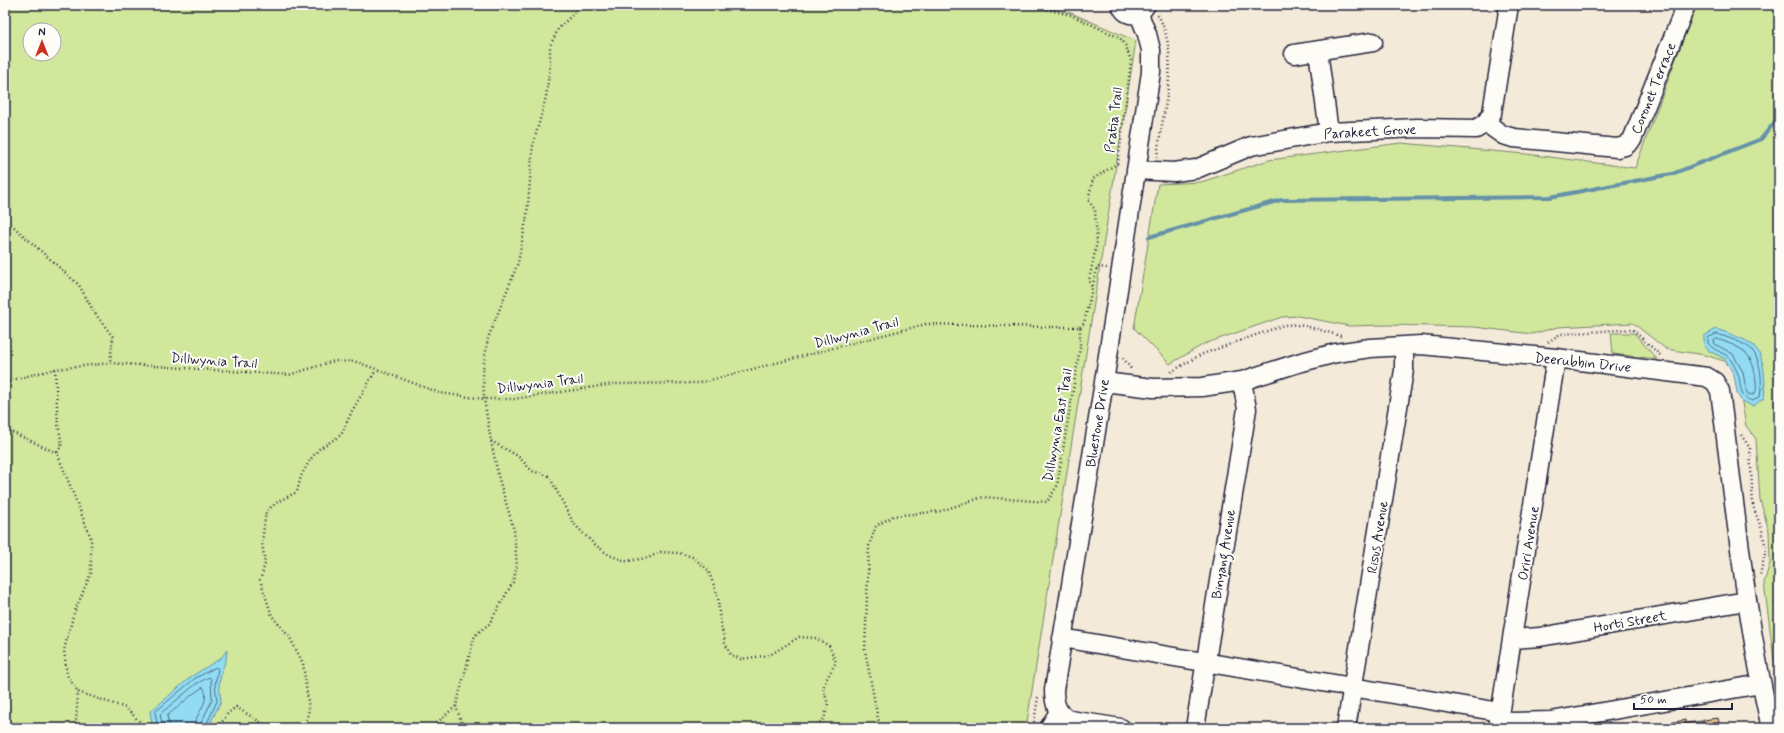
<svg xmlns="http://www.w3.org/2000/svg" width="1784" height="733" font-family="Mynerve,sans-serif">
  <rect width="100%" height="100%" fill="#f4ead9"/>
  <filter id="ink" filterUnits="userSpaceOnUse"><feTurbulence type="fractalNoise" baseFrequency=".025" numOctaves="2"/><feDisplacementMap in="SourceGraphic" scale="8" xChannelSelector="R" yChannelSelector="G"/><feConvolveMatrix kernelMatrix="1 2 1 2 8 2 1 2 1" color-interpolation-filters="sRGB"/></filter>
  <g filter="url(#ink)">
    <!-- green -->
    <path fill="#d0e79c" stroke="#79846c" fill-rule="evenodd" d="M5,5H1033L1071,13L1136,41L1026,728H5ZM30,30H54V54H30Z
      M1696,5H1779V684L1774,660L1764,583L1770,563L1769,531L1760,500L1756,439L1746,426L1737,374L1724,361L1705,355L1666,349L1633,323L1558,327L1532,334L1474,327L1388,325L1349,326L1298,316L1282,317L1204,344L1170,364L1134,328L1158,184L1201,182L1269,160L1401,143L1526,154L1635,168Z
      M1611,333H1634L1657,359L1613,354Z"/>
    <!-- water -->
    <path fill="#92dcf3" stroke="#6592a9" d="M1716,329C1728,333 1744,338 1754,346C1765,356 1766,384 1764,398L1753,406L1741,401L1737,393L1734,375L1725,359L1709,351L1704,345V336Z
      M227,650L226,660L222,670L219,684L221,701L208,728H156L152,724L150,712L192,676L221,658Z"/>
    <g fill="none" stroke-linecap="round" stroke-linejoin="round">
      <!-- shore -->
      <path stroke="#4f6c85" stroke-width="1" d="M1717,334C1726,337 1746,343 1752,350C1761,361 1763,382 1760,396L1753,401C1738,398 1742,385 1738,374C1736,369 1731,358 1726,355C1719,351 1713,350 1708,343V338Z
        M1717,339C1743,348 1753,352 1756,381C1756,386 1758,391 1753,395L1748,394L1746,390L1743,372L1733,354L1715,344L1714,341Z
        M158,728L155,712L194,679L216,667L218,669L215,684L217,701L205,728
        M163,728L160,714L196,684L209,677L211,679L212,700L201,723L200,728
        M170,728L167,716L193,694L203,687C212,702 194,714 194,728"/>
      <!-- stream -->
      <path stroke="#6592a9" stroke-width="4" d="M1149,237L1281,200L1550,197L1672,174L1761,139L1779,117"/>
    </g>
    <!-- building -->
    <path fill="#e0c193" stroke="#22223b" d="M1718,718L1720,728H1704L1703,720Z
      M1685,720L1686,728H1670L1669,723Z
      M1702,721L1703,728H1687V723Z"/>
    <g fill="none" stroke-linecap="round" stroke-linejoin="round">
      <!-- minor casing -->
      <g stroke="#22223b" stroke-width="21">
        <path id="minor" d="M1121,5C1124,13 1130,16 1139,14L1146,5
          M1318,51L1329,132
          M1294,54L1373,42
          M1486,123L1503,135L1514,138L1617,148L1625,146L1632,140L1686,5
          M1136,170L1174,172L1196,169L1251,146L1329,132L1417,128L1476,129L1486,123L1492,113L1509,5
          M1104,382L1153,388L1202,387L1242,381L1298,363L1336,353L1370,348L1421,345L1556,358L1707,377L1715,382L1720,391C1735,504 1745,616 1771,728
          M1062,638L1500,712
          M1513,639L1540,637L1746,601
          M1499,720L1511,722L1551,721L1761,684
          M1049,728L1059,712
          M1121,728L1070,720C1057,714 1054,704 1054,690L1104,382L1151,72V50L1147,34L1139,14
          M1195,728L1247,409L1242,381
          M1346,728L1404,370V346
          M1498,728L1556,358"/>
      </g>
      <!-- path -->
      <path stroke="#22223b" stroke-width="2.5" stroke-dasharray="1 3" stroke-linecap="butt" d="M1027,5L1071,15L1120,38L1126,46L1131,61L1118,163L1093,179L1088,200L1095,210L1097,242L1089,280L1092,288
        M1157,157C1162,110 1182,59 1158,15
        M5,219L79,285L94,312L113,337L110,363
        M1080,327L1084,323L1097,267L1107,268
        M1548,342L1560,334L1632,329L1660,355
        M1123,358L1132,370
        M55,369L58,424L62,444L57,453L91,538V573L74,613L64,650L67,675L78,692L126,708L146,728
        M1171,372L1200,355L1284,325C1303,323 1322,331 1341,336
        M5,384L12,380L55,369L110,363L289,375L334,361L357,362L440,393L484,399H514L614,384L699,383L926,324L1050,327H1080
        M5,429L57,453
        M1741,435L1750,448L1753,506L1762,530L1766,549L1760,575
        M491,441L518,456L532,471L549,476L574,524L594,544L609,555L626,561L648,558L661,552L679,553L693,557L708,570L718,596L719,614L725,643L731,655L741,659L770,655L799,637L816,638L829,646L836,662L826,680L823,688L828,704L824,719L813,728
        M456,706L462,724L465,728
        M1034,722L1038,697
        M74,728L76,722L78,692
        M218,728L228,713L236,707L270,728
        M305,728L309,709L303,663L290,638L272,616L260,580L265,564L262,542L266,511L279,501L297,492L301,476L310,460L319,449L341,435L352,411L376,370
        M431,728L456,706L475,635L489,624L504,598L513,582L517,566L514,530L499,479L491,441L484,399L483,369L488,338L518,263L527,215L533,145L546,97L550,66V46L558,29L575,12L577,5
        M882,728L878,719L865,650L869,546L876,526L893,516L941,511L983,497L1047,502L1057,486L1080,348V327"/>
      <!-- minor -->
      <use href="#minor" stroke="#fdfcf7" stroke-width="18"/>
    </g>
  </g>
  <g text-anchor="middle" stroke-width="4" stroke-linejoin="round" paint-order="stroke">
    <!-- street labels -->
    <g font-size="14" fill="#22223b" stroke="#fdfcf7">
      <text transform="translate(1653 88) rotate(-68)" y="5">Coronet Terrace</text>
      <text transform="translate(1113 120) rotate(-83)" y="5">Pratia Trail</text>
      <text transform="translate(1370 131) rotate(-3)" y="5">Parakeet Grove</text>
      <text transform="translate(856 332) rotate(-15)" y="5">Dillwynia Trail</text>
      <text transform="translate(214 360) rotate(4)" y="5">Dillwynia Trail</text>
      <text transform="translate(1583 362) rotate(6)" y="5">Deerubbin Drive</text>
      <text transform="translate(540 383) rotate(-7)" y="5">Dillwynia Trail</text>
      <text transform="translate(1097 423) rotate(-81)" y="5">Bluestone Drive</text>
      <text transform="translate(1057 425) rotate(-80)" y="5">Dillwynia East Trail</text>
      <text transform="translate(1377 537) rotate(-81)" y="5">Risus Avenue</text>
      <text transform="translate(1528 543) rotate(-81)" y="5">Oriri Avenue</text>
      <text transform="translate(1223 554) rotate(-81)" y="5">Binyang Avenue</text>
      <text transform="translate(1630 621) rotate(-10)" y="5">Horti Street</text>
    </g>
  </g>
  <!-- margin -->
  <rect width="1784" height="733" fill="none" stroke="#fdfcf7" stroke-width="20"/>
  <rect x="10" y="10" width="1764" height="713" fill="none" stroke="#22223b" stroke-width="1.5" filter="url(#ink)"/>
  <!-- north arrow -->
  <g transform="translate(42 42)"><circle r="19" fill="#fdfcf7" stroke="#a5a5ac"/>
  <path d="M0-3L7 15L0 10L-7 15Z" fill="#c8321e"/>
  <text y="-6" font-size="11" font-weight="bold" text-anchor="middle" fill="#22223b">N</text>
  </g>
  <!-- scale -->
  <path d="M1634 703v6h98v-6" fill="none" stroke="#22223b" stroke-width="2"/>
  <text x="1640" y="703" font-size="12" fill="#22223b" stroke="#fdfcf7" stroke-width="3" paint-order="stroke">50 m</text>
</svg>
